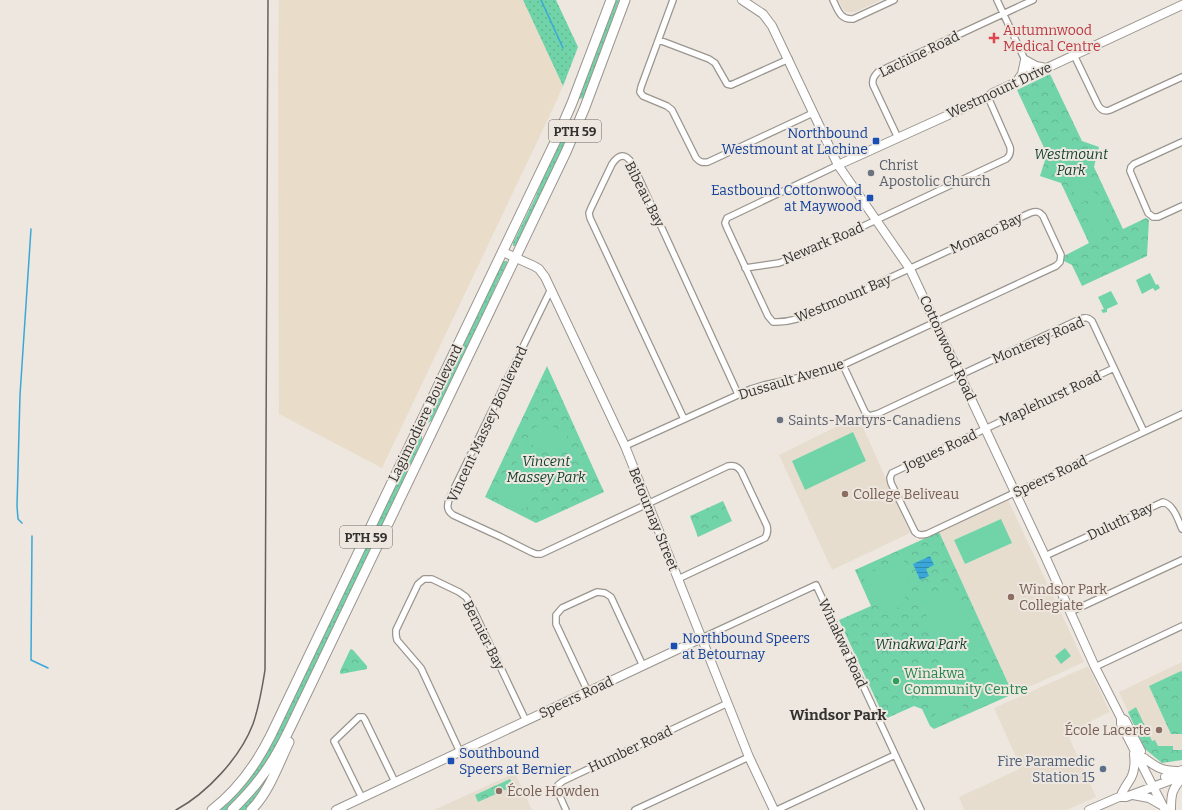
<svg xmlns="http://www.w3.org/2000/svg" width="1182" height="810" font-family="Bitter,serif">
  <defs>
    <pattern id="grass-dots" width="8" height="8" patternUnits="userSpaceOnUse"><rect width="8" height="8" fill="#71d4a9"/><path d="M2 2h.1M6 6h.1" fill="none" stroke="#62b692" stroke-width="1.8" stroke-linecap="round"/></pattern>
    <pattern id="forest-crowns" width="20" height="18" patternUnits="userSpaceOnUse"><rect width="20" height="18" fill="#71d4a9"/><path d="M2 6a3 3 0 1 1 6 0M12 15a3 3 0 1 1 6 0" fill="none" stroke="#62b692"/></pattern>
    <pattern id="water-rules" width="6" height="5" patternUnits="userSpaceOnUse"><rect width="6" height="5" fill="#3aa7d8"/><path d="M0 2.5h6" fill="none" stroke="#3289b0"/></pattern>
  </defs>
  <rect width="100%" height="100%" fill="#ede7e0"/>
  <!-- built -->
  <path fill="#e6ddcf" d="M838,0H881L855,12H845Z
    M858,416L910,533L832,570L779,455Z
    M1008,500L1084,662L1013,694L939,532Z
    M1182,662V760L1162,763L1145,749L1119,692Z
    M1088,666L1110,712L1067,733L1096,797L1067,810H964L959,797L1021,768L994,708Z
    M515,773L532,810H434Z"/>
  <!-- industrial -->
  <path fill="#e9ddc9" d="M279,0H523L563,86L556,102L382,468L279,414L278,74Z"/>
  <!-- grass -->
  <path fill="url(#grass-dots)" d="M523,0H556L578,47L563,86Z
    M614,0H619L608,34L585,97L580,99L578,98Z
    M567,122H569L570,124V128L556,165L521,238L515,246H513V243L535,198L546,170Z
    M504,261H507V263L497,283L479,325L434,419L426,424L425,423L498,268Z
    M420,433L422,434V440L397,496L283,734L263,770L238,799L227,810H216L244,783Z
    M276,761L267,784L248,810H236Z"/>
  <!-- forest -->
  <path fill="url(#forest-crowns)" d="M1050,74L1082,141L1099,147L1094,167L1123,229L1146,218L1149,220L1147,256L1082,286L1072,265L1064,261V256L1089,243L1061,183L1040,176L1047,154L1017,90Z
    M547,366L604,492L536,523L485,497Z
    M723,501L732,521L698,537L690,516Z
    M939,532L1013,694L934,729L930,726L922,709L914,706L885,719L839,620L871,606L855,570Z
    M351,649L353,650L367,666V669L341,674L340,673V671L350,650Z
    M1181,671L1182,672V734H1171L1149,686Z
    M1136,707L1152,741L1155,740L1158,746H1173V750H1182V760L1162,763L1145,749L1128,712Z
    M510,779L514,786L478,802L475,795Z"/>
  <!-- garden -->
  <path fill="#71d4a9" d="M1069,134L1082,161L1063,170L1050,143Z
    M1087,175L1096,196L1079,204L1070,183Z
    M1100,206L1109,227L1094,234L1084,213Z
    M1150,273L1156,285L1158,284L1160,288L1155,291L1153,288L1142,294L1136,280Z
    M1111,291L1118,304L1107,309V312L1103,313L1101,310L1104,309L1098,297Z
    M541,419L568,435L555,457L528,442Z
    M853,432L866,461L805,490L792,461Z
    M525,446L552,461L540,483L513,469Z
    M509,473L538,489L525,510L497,494Z
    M1001,519L1012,543L965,564L954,540Z
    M904,561C910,578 911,599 894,610C891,613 887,614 883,615L863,583L867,573Z
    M953,584L984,652L950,668L919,599Z
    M1065,648L1071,656L1061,664L1055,656Z
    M994,668L1005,693L1003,697L979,708C967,683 970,680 994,668Z
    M942,687C955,688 960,697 964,708L938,720L926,693L932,689Z"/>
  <!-- water -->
  <path fill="url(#water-rules)" d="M930,556L934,565L926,569L929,576L920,580L913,564Z"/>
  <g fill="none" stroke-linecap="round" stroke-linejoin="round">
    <!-- stream -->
    <path stroke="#3aa7d8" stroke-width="1.5" d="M541,0L563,48
      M22,523L18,519L17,506L20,395L31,229
      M32,536L31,660L48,668"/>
    <!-- street casing -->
    <g stroke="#9a958e" stroke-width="8">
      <path id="street" d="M673,0L641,87L640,92L643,96L667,106L672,110L696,158C700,162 702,163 708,162L813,113
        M833,0C838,10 840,20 853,19L894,0
        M997,0L1032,75
        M659,40L709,59L715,63L727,84L731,85L789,59
        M1074,55L1098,105C1101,110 1105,112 1110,110L1182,77
        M898,138L873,85C872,79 874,76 878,72L1033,0
        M1182,142L1134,164L1131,167L1130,171L1148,213L1153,217H1158L1182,206
        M745,268L779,263L804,254L1006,159C1010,156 1011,153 1010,147L988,97
        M551,289L450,497C447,505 446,510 453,515L501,537L531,552L536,554H541L728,466C734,465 737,466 741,471L767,526C768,531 768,534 765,538L678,579
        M843,365L865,412L869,416L877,414L1080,319C1085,317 1088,317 1092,321L1144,432
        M1114,368L892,473L890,478L891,483L915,532C919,536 922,535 927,534L1182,414
        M684,419L590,218L589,213L591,208L612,164C619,154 625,153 632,163L738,394
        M625,446L751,389L764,385L816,374L843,365L1056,266L1060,262L1061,255L1043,216C1039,211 1036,211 1030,213L818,311C804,317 789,323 773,322L768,316L727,228L725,223L727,218L838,165
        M1045,556L1163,502C1174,505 1178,520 1182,529
        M1070,612L1182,560
        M702,638L816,585L921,810
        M1095,667L1182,626
        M588,692L556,624V615L562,608L597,592L605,593L611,597L643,666
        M460,752L421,668L397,640L396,635V630L418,584L424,579H432L459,592L466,597L470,603L526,721
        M362,798L334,741L359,717H363L365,720L395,782
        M566,810L558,792V785L563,781L728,703
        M635,810L749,757
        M777,810L895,755"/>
    </g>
    <!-- secondary casing -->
    <g stroke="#9a958e" stroke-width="10">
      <path id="secondary" d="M742,0L763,14L772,26L838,165L910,269L1045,556L1095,667L1121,718V724L1165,810
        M1017,81L1022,74L1025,60L1036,66L1046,68
        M838,165L988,97L993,93L1182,5
        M503,252L534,266L539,269L545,277L625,446L749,757L774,810
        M1121,718L1125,720L1141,751
        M1144,758C1156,767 1162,771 1177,771
        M1165,777L1182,770
        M1122,793C1125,787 1128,783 1131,778C1135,770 1135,762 1134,754
        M1133,795L1149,798L1163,806
        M1171,809C1171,794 1172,789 1182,778
        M336,810L702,638
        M1089,810L1119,797H1126L1182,776"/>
    </g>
    <!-- primary casing -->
    <g stroke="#9a958e" stroke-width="11">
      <path id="primary" d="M212,810C238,790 256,765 271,735L556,140L572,103L611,0
        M232,810C242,800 251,791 259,780C279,755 291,725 305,697L566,152L585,107L625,0
        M251,810C269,792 278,765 289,742"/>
    </g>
    <!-- street -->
    <use href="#street" stroke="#fff" stroke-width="5.5"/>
    <!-- secondary -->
    <use href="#secondary" stroke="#fff" stroke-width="8"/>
    <!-- primary -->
    <use href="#primary" stroke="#fff" stroke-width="9"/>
    <!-- rail -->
    <path stroke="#64615e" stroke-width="1.5" d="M176,810C207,793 240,758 253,724C259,707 262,689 265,670L268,0"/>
  </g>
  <!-- markers -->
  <path fill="#e0444e" stroke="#ede7e0" stroke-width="1.5" d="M992 32h4v4h4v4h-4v4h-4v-4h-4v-4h4z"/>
  <g fill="#1a4fb4" stroke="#ede7e0" stroke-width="1.5">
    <rect x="872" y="137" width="8" height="8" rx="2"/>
    <rect x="866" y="194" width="8" height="8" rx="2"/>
    <rect x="670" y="642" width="8" height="8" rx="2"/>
    <rect x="447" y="757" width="8" height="8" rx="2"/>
  </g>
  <g fill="#6b7280" stroke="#ede7e0" stroke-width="1.5">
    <circle cx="871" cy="173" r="4"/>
    <circle cx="780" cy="420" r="4"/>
  </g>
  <g fill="#8d6e63" stroke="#ede7e0" stroke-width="1.5">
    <circle cx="845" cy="494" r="4"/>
    <circle cx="1011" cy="597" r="4"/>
    <circle cx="1159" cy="730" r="4"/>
    <circle cx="499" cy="791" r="4"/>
  </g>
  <circle fill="#2e9e5b" stroke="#ede7e0" stroke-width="1.5" cx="896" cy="681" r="4"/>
  <circle fill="#5c6f8a" stroke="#ede7e0" stroke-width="1.5" cx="1103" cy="769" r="4"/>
  <g text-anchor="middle" stroke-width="4" stroke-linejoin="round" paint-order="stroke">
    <!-- shield labels -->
    <g fill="#ede7e0" stroke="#6c6865" stroke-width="1">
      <rect x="549" y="120" width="52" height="22" rx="3"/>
      <rect x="340" y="526" width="52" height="22" rx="3"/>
    </g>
    <g font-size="13" font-weight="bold" fill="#343230">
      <text x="575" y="136">PTH 59</text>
      <text x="366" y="542">PTH 59</text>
    </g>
    <!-- health labels -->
    <g font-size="14" fill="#be3a42" stroke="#ede7e0" text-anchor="start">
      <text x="1003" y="35">Autumnwood<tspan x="1003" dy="16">Medical Centre</tspan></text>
    </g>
    <!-- street labels -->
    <g font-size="14" fill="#343230" stroke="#ede7e0">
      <text transform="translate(919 54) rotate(-26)" y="5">Lachine Road</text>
      <text transform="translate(999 90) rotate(-25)" y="5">Westmount Drive</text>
      <text transform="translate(645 194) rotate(63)" y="5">Bibeau Bay</text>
      <text transform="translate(986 233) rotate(-25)" y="5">Monaco Bay</text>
      <text transform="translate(823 243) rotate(-23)" y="5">Newark Road</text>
      <text transform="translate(843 298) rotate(-23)" y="5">Westmount Bay</text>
      <text transform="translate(1038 340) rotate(-23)" y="5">Monterey Road</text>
      <text transform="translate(948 348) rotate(65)" y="5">Cottonwood Road</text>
      <text transform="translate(791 379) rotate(-17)" y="5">Dussault Avenue</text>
      <text transform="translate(1050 398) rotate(-25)" y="5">Maplehurst Road</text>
      <text transform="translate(425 413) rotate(-64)" y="5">Lagimodiere Boulevard</text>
      <text transform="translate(487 424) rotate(-65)" y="5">Vincent Massey Boulevard</text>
      <text transform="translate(940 450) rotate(-25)" y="5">Jogues Road</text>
      <text transform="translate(1050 476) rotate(-25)" y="5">Speers Road</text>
      <text transform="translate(654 519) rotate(68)" y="5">Betournay Street</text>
      <text transform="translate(1120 521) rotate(-25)" y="5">Duluth Bay</text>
      <text transform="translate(484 635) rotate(63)" y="5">Bernier Bay</text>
      <text transform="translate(843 643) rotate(65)" y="5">Winakwa Road</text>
      <text transform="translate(576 697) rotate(-25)" y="5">Speers Road</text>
      <text transform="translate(630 749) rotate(-25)" y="5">Humber Road</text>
    </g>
    <!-- transit labels -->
    <g font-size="14" fill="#164399" stroke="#ede7e0" text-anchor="end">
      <text x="868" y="138">Northbound<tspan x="868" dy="16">Westmount at Lachine</tspan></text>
      <text x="862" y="195">Eastbound Cottonwood<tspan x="862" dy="16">at Maywood</tspan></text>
      <text x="682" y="643" text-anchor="start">Northbound Speers<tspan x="682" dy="16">at Betournay</tspan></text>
      <text x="459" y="758" text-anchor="start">Southbound<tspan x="459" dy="16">Speers at Bernier</tspan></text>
    </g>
    <!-- park labels -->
    <g font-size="14" font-style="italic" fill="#103f2c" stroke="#ede7e0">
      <text x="1071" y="159">Westmount<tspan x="1071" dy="16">Park</tspan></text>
      <text x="546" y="466">Vincent<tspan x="546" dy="16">Massey Park</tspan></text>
      <text x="921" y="649">Winakwa Park</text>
    </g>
    <!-- worship labels -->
    <g font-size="14" fill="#5b616d" stroke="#ede7e0" text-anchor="start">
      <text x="879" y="170">Christ<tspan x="879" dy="16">Apostolic Church</tspan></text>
      <text x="788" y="425">Saints-Martyrs-Canadiens</text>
    </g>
    <!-- education labels -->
    <g font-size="14" fill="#785e54" stroke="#ede7e0" text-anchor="start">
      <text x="853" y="499">College Beliveau</text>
      <text x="1019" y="594">Windsor Park<tspan x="1019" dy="16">Collegiate</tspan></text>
      <text x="1151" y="735" text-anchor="end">École Lacerte</text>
      <text x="507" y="796">École Howden</text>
    </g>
    <!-- leisure labels -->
    <g font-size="14" fill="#27864d" stroke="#ede7e0" text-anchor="start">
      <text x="904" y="678">Winakwa<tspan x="904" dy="16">Community Centre</tspan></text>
    </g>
    <!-- service labels -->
    <g font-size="14" fill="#4e5e75" stroke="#ede7e0" text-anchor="end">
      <text x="1095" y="766">Fire Paramedic<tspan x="1095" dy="16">Station 15</tspan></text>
    </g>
    <!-- neighbourhood labels -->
    <g font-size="15" font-weight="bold" fill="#343230" stroke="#ede7e0">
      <text x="838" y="720">Windsor Park</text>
    </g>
  </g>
</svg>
